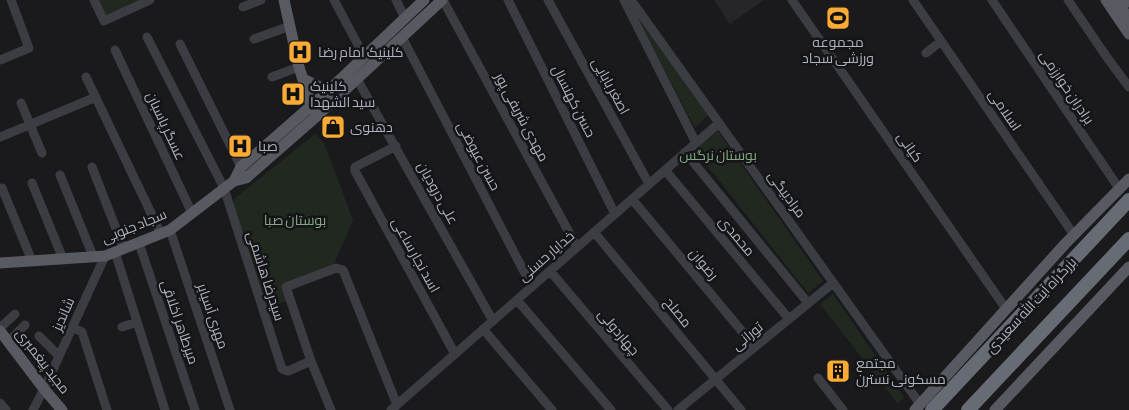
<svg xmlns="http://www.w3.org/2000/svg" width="1129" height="410" font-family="'Asap Condensed',Cairo,sans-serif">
  <rect width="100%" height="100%" fill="#1a1a1d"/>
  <!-- built -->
  <path fill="#26262a" d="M714,0H764L730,24Z"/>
  <!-- green -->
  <path fill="#202820" d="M97,0H144L104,17Z
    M631,5L709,114L695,128Z
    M718,131L823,281L808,293L695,150Z
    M315,134L324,143L353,220L334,264L288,284L292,299L265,308L233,207L235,198Z
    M833,294L904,397L898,404L820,304Z"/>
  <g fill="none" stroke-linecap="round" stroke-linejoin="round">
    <!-- minor -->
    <path stroke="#3b3d42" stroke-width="9" d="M94,0L104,21L150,0
      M334,0L364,56
      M396,0L405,18
      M443,0L577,247
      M508,0L615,214
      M548,0L649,184
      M624,0L696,143
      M631,0L920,404
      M792,0L1006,309
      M913,0L1074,235
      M992,0L1120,190
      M1068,0L1106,56L1129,87
      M243,7L261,0
      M147,37L224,188L282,369L288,371L311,361
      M402,37L532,287
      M254,39L290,26
      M180,44L241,167
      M115,50L192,213
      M926,53L941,41
      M0,60L29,48L11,0
      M86,77L161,234
      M272,77L299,67
      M357,79L493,321
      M21,103L42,153
      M0,137L96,97
      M396,146L355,167V171L455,354
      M685,152L808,303
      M92,167L124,249
      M665,170L789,319
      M60,175L93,256
      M32,183L63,259
      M2,188L32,261
      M632,199L755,347
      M170,230L230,410
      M594,232L741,410
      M139,243L195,410
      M115,252L165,410
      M550,271L668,410
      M517,300L611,410
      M72,327L82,332L107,410
      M122,327L137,322
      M0,328L15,314
      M483,329L552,410
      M39,336L59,356
      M8,342L25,325
      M818,378L843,410
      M0,403L6,410
      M33,410L44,389L105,256
      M331,410L311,361L286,287L336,268L343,270L397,405
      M391,410L719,123
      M678,410L833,283"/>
    <!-- major -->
    <path stroke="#575a61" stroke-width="11" d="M284,0L299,67L311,105L314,109
      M1106,0L1129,34
      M1116,0L1129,19
      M1127,0L1129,2
      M303,79L320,87L330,89
      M234,181L241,167L326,93L424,0
      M0,263L105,256L170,230L234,181L246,178L318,115L442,0
      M0,331L44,389L62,410
      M915,410L1065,244L1129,179
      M995,410L1129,267"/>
    <!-- highway -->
    <path stroke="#676b73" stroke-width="14" d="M932,410L1129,200
      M968,410L1129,239"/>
  </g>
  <!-- icons -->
  <defs>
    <g id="stadium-square" transform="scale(1.25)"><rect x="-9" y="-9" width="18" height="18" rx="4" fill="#fbab34" stroke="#151518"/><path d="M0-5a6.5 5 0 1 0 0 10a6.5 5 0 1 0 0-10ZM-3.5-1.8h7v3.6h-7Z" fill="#111"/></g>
    <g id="hospital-square" transform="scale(1.25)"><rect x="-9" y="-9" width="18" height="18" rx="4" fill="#fbab34" stroke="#151518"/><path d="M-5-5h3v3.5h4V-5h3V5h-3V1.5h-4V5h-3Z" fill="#111"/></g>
    <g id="shop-square" transform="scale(1.25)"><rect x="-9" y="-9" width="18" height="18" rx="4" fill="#fbab34" stroke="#151518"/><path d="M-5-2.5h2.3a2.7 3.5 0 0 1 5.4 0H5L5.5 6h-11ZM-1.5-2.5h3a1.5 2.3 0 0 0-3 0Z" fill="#111"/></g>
    <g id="building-square" transform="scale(1.25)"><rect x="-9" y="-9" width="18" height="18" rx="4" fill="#fbab34" stroke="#151518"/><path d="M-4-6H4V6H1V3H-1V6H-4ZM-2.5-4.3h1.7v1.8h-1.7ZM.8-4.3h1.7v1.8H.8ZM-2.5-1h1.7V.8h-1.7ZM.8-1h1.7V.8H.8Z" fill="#111"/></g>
  </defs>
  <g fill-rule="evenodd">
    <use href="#stadium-square" x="838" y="18"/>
    <use href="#hospital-square" x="300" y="52"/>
    <use href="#hospital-square" x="293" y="94"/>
    <use href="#shop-square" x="333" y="127"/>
    <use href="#hospital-square" x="240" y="146"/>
    <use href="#building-square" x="838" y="371"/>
  </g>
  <g text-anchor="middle" stroke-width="5" stroke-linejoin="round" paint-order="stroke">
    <!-- poi labels -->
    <g font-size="14" fill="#acb2bd" stroke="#151518" text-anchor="start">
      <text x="838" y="47" text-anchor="middle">مجموعه<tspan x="838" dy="16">ورزشی سجاد</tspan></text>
      <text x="318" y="57">کلینیک امام رضا</text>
      <text x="310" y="91">کلینیک<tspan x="310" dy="16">سید الشهدا</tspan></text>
      <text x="350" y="132">دهنوی</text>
      <text x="258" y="151">صبا</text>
      <text x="856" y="368">مجتمع<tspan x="856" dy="16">مسکونی نسترن</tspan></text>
    </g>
    <!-- street labels -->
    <g font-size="14" fill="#acb2bd" stroke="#151518">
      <text transform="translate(611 86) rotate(61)" y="5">اصغر بابایی</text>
      <text transform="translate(1067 87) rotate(56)" y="5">برادران خوارزمی</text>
      <text transform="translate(574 101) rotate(63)" y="5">حسن کهنسال</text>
      <text transform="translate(1005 110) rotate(56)" y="5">اسلامی</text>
      <text transform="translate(522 117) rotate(62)" y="5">مهدی شریفی پور</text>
      <text transform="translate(166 126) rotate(65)" y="5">عسگر پاسبان</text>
      <text transform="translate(910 147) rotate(55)" y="5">کیانی</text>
      <text transform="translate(479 156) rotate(62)" y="5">حسن عیوضی</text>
      <text transform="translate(438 193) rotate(61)" y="5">علی درودیان</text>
      <text transform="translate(787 194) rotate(54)" y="5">مرادبیگی</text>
      <text transform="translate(134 226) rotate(-22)" y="5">سجاد جنوبی</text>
      <text transform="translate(737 236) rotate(50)" y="5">محمدی</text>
      <text transform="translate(416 255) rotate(61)" y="5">اسد نجار ساعی</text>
      <text transform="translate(546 256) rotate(-41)" y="5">خدایار حسنی</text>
      <text transform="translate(704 264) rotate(50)" y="5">رضوان</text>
      <text transform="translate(266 276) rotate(72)" y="5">سیدرضا هاشمی</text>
      <text transform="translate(1031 305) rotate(-47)" y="5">بزرگراه آیت الله سعیدی</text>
      <text transform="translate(678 312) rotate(51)" y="5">مصلح</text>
      <text transform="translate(63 314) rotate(-66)" y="5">شاندیز</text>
      <text transform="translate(213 316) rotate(71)" y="5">مهری آسیابر</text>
      <text transform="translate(180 322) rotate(71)" y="5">میرطاهر اخلاقی</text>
      <text transform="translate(619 332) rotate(50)" y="5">چهاردولی</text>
      <text transform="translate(747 336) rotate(-39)" y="5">تورانی</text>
      <text transform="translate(43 361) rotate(52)" y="5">مجید پیغمبری</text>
    </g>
    <!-- park labels -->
    <g font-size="14" fill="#83a883" stroke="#151518">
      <text x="718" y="160">بوستان نرگس</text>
      <text x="295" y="225">بوستان صبا</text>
    </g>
  </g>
</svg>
